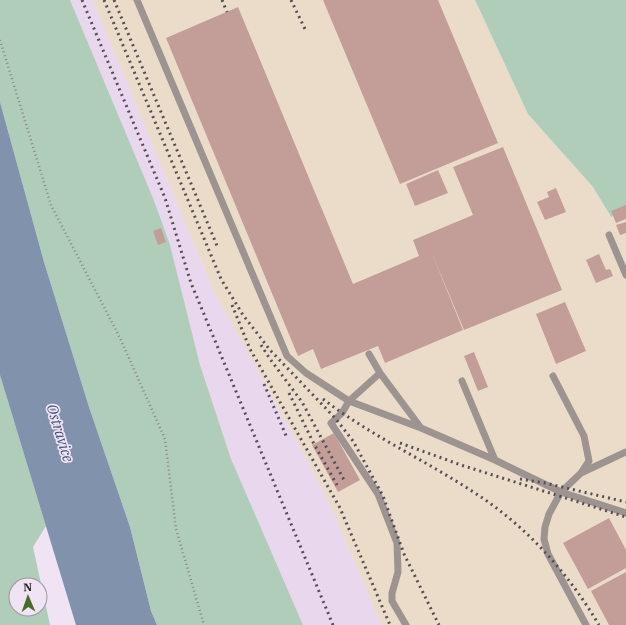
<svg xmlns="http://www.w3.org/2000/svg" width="626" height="625" font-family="'IBM Plex Serif',serif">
  <rect width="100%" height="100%" fill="#f0e3f3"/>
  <!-- industrial -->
  <path fill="#ebdcc9" d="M92,0H475L528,114L593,187L610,217L626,210V625H381L334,513L301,449L214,292Z"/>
  <!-- built -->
  <path fill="#e9d7ed" d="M70,0H93L214,292L301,449L334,513L381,625H303L231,460L200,365L153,198Z"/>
  <!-- green -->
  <path fill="#afcdb9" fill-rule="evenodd" d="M0,0H70L153,198L170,245L200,365L231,459L303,625H157L151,611L130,527L89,407L44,262L0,102Z
    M475,0H626V210L611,217L593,187L528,114Z
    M0,375L46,526L33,547L50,625H0ZM16,585H40V609H16Z"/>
  <!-- water -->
  <path fill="#8192ad" d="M0,102L44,262L89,407L130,527L151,611L157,625H76L0,375Z"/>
  <!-- building -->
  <path fill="#c39e98" d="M323,0H438L498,143L400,184Z
    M238,7L353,284L419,256L413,240L473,215L453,167L503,147L562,290L464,330L431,251L463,330L385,363L378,346L321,369L313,349L298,356L166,38Z
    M438,170L448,193L415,206L406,184Z
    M556,188L566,212L545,220L537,202L549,197L547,192Z
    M626,205V219L616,223L611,211Z
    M626,222V233L620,235L616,225Z
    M161,228L166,242L158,245L153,231Z
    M599,254L606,270L610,269L613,276L596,283L586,260Z
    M565,302L586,351L556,364L536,314Z
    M474,352L488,387L478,391L464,356Z
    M334,433L360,480L338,492L312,445Z
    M609,518L626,550V568L588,589L563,543Z
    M626,572V625H609L591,591Z"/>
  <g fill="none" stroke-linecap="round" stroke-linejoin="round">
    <!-- path -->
    <path stroke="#8d848f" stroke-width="2.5" stroke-dasharray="1 3" stroke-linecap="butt" d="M0,40L51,205L120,338L165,439L176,529L204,625"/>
    <!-- lane -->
    <path stroke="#9d9491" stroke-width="7" d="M137,0L287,356L306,373L349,401L421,428L495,460L561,492L626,513
      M609,235L626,275
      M369,354L380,373L421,428
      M380,373L349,401L342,413L331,423L378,494L397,543L398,572L392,593V601L406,625
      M553,376L584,436L589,461L581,473L561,492L549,514L545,527L544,539L548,554L586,625
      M462,381L495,460
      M581,473L626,452"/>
    <!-- rail -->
    <path stroke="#544d55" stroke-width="3" stroke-dasharray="2 4" stroke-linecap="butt" d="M82,0L165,198L191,283L333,625
      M104,0L221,279L243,315L270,350L336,419L353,441L383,496L404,554L439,625
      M114,0L218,248
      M222,0L227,12
      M291,0L305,29
      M232,305L250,349L340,508L390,625
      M261,345L270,359L302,402L344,480
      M264,384L287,438
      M289,393L314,444L337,485
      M323,399C371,436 427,461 478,495C528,528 568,573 599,625
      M400,443L461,465L626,517
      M520,479L545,483L626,502"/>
  </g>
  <g text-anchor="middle" stroke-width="3.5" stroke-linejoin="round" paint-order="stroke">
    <!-- water labels -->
    <g font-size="15" font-style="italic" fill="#3a527c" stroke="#f0e3f3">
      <text transform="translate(60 433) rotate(73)" y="5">Ostravice</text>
    </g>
  </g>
  <!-- north arrow -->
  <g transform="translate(28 597) rotate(358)"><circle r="19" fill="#f0e3f3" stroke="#9e95a1"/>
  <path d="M0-3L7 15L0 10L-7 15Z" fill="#486c25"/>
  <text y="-6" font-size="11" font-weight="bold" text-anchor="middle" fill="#241f25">N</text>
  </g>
</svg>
